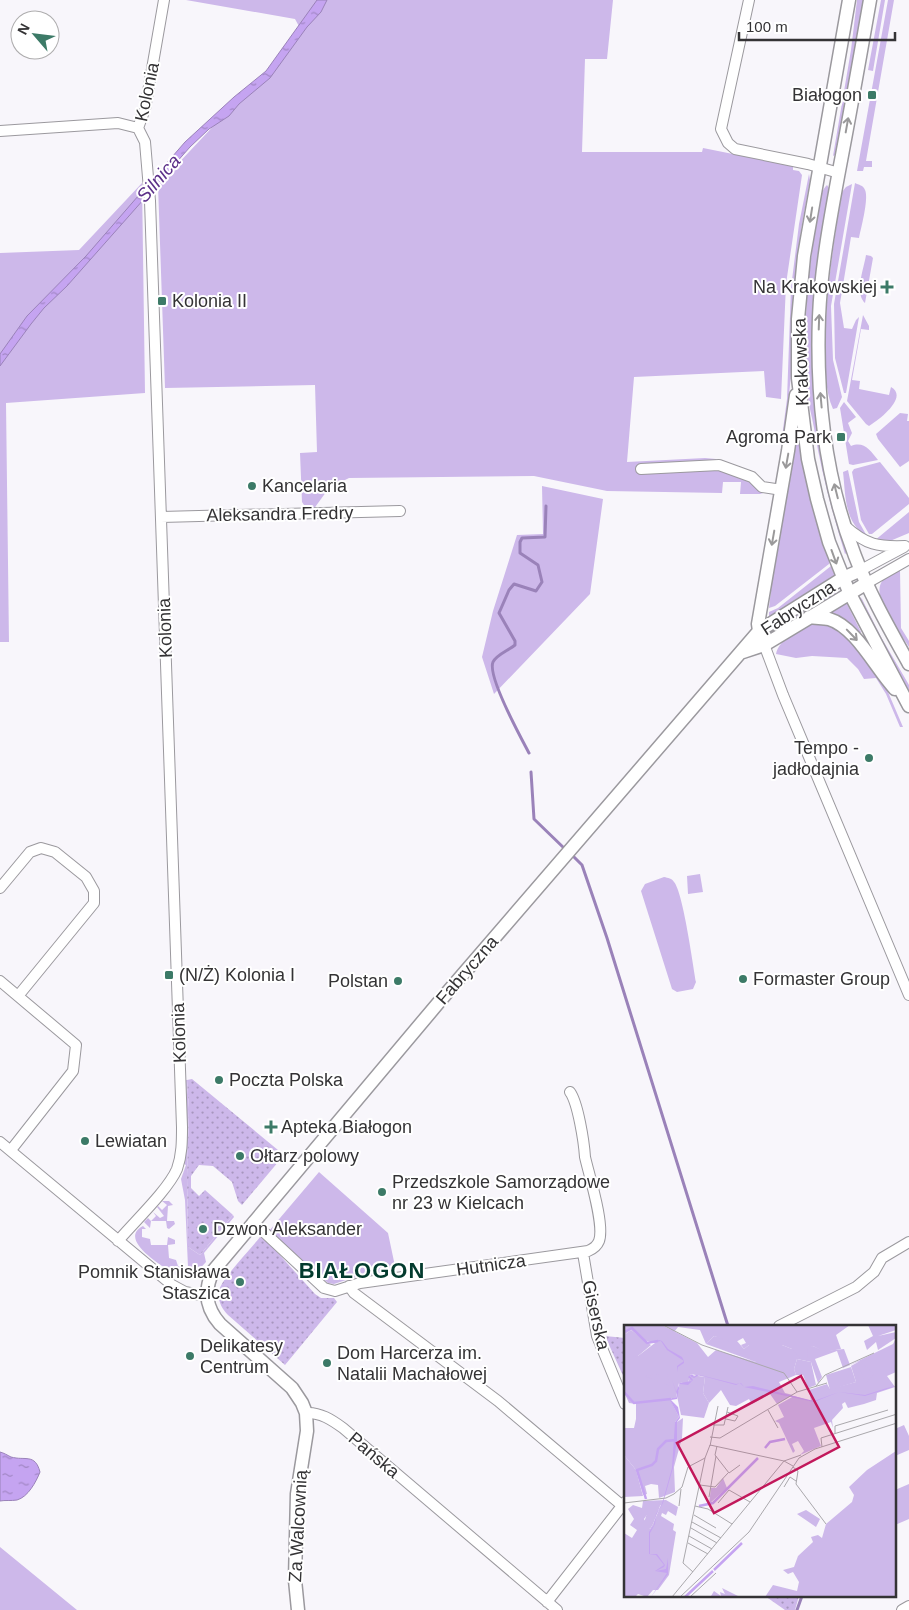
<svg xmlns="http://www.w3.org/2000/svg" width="909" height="1610" font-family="Arial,sans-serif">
  <defs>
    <pattern id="park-dots" width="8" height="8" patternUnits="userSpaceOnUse" patternTransform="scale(1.25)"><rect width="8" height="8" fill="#cdb8ea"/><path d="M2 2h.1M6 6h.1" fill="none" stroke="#a796be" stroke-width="1.8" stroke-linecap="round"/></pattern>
    <pattern id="water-ripples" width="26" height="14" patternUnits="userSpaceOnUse" patternTransform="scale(1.25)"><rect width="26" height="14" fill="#c5a4f1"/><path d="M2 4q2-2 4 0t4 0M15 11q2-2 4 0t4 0" fill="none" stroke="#a186c4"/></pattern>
  </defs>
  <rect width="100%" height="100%" fill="#f8f6fb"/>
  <!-- green -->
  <path fill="#cdb8ea" d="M186,0H613L607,59H585L582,152H702L703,148L793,166V170L799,171L802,175L786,284L781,399L766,397L764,371L634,377L627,462L705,458L716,459V465L746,476L766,492L760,494H740L741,482H723L722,493L607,491L534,476L349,478L329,488L313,510L306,508L302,502L300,453L317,452L315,385L165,388L158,185L235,103L270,78L301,30L295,19Z
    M857,0H864L835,155L833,156L851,50Z
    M881,0H885L873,71L868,70Z
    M888,0H894L866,161H872V167H864L863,171H857Z
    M809,174L810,180L801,230L793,304L791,375L785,435L782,437L787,399L791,288L799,224Z
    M142,183L145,393L6,403L9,642H0V253L79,250Z
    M855,183C859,185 863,185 865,190C869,198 861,228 859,238L851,237L840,303L844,328L852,329L856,320L859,317L846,393H844L835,358L834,304Z
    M852,184L831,306L833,360L842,397L837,408L833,409C825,391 826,372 825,353C825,298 833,245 842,192L846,187Z
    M827,185L829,188C816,268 806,338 816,419C822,464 836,509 848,552L845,554C832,512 821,471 814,428C812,416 808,403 807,391C803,338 806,284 815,232C817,220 818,193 827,185Z
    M866,255L871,256L873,258L865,303C854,293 864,268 866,255Z
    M863,315L869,326V330L861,329L852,380L860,381L859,389L889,395L891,387C909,397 879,420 869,426L866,424L847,401Z
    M844,402L856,417L848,423L852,433L848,441L851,446C864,441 870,450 878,460L853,465L849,464L840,408Z
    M900,413L908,414L907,421H909V461L900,467L878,439L876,434Z
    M797,439L799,440C806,481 816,522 830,561L829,564L775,606L769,608L774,563Z
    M880,462L909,498V504L872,534H869L861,520L852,472L854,469Z
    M848,470L859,522L868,538C844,522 846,498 843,472Z
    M542,486L603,499L590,594L494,694L482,657L493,611L517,535L543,534Z
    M909,512V533L890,541H874Z
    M831,566L835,576L770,617L769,616V612L778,608Z
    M900,570L901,628L909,641V647C900,632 869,596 883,580C886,576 894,573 900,570Z
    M838,590L835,594L774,632L771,630L831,592Z
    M860,597L862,599L881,637L909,685V693Z
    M846,602L861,632V633L850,625L828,613Z
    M814,623L829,624L848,637L885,685L903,727H900L886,694L876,678L864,679L858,669L847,658L812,656L796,658L776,654C779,639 800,628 814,623Z
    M700,874L703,892L688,894L687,876Z
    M664,877C668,878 672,878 674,882C683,892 693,965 696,982L693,989L677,992L672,989L641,891L645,884Z
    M186,1080H187L189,1109L187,1176L188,1247L200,1255L233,1215L234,1217L204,1253L206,1262L190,1279L181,1278L188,1267L185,1200L181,1179L186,1165L184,1164L187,1138Z
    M319,1172L388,1233L396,1271L352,1278L334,1284L328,1283L269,1231Z
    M162,1201H169L173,1205L168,1206L167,1221H174L175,1224L169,1229L167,1228L166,1221H151L150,1228L144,1222L148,1218L151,1221L156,1216L153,1212L160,1218L164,1216L157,1207L158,1206L162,1210L167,1205Z
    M143,1226L146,1229H142V1237L150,1239L151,1245H167L168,1237L175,1240V1244L168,1245L169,1258L176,1260L178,1266H184L179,1275L177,1276C166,1268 116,1240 143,1226Z
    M904,1425L909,1436V1450L895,1456V1429Z
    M909,1484V1519L895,1525V1490Z
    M0,1547L77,1610H0Z"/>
  <!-- park -->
  <path fill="url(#park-dots)" d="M192,1079L284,1155L242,1205L238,1201L232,1182L213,1166L199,1165L191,1176V1188L199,1196L205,1190L233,1215L200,1255L188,1247L187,1176L189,1109L187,1080Z
    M260,1237L268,1242L315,1294L321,1298H334L337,1302L285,1365L228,1315C222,1309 217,1300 219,1290C224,1276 250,1250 260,1237Z
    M605,1336L625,1338V1380Z
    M765,1596H799L795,1610H785Z"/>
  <!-- water -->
  <path fill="url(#water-ripples)" stroke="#9a82b9" d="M317,0H327L321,12L307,27L270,78L239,104L229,116L209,129L190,147L67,286L44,308L31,324L0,366V354L27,316L86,256L185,142L234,97L266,71Z
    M0,1452C4,1453 7,1455 11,1457C25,1461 35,1453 40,1472C36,1482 28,1497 17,1500C11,1501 5,1500 0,1501Z"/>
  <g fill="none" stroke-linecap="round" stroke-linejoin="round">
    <!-- stream -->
    <path stroke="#9a82b9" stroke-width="3" d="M529,753C521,738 487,676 493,662C496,655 509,650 515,645V641L499,613L509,590L514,584L536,591L542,582L538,565L520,553V542L522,538L545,537L546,506
      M531,772L534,819L566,850
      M571,854L582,865L607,938L728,1326
      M797,1610L802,1596"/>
    <!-- minor casing -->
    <g stroke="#9b999e" stroke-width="12">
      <path id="minor" d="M749,0L721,129L728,143L735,149L808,164L839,173
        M138,128L145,109L164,0
        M0,131L118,123L138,128
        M641,469L719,465L752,477L762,487L782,490
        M161,517L400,511
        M845,526C866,545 878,547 905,546
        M861,570L904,547
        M867,583L909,559
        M759,631L783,695L909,995
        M0,888L30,852L41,848L55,852L86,877L94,891V903L18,996
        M0,981L76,1045L73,1071L11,1150
        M0,1142L172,1285L185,1292L206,1296
        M253,1222L324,1288L335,1291L360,1283L588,1251C593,1249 597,1246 599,1241C605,1225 589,1175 585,1157C584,1142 578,1103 570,1092
        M118,1241C134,1222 168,1190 177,1169C182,1155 182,1141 182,1127L150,201L145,142L138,128
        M583,1253L597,1336L625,1404
        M349,1286L354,1293L498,1401L625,1508
        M779,1326L856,1287L874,1272L882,1258L909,1242
        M306,1413C320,1412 332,1420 343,1428L557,1610
        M547,1602L625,1502
        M902,1610L909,1606"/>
    </g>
    <!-- major casing -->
    <g stroke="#9b999e" stroke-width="15">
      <path id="major" d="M849,0L804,256L798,319V378L808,459L817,499L829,542L849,592L909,706
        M870,0C860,57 850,114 839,171C830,220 821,268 819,317C816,397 826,481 855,556C869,593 889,628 909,664
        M809,617C816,618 822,618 829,619C856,627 876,669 895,689
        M759,631L758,624L788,451L796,395
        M743,652L764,645L867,583
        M298,1610L295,1580L297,1494L307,1431L306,1413L302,1403L292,1388L220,1324C205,1307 204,1290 213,1271L439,1002L759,631L843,578L861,570"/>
    </g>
    <!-- minor -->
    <use href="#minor" stroke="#fff" stroke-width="10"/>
    <!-- major -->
    <use href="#major" stroke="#fff" stroke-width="12"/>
  </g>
  <!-- one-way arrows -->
  <defs><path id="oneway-shaft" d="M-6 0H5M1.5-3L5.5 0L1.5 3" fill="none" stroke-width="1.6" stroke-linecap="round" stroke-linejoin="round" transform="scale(1.25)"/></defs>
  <g stroke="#9a999a">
    <use href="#oneway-shaft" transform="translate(847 125) rotate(-80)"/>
    <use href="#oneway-shaft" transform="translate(811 215) rotate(99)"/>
    <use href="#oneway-shaft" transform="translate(819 322) rotate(-88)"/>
    <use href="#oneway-shaft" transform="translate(821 400) rotate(-95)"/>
    <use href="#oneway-shaft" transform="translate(787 461) rotate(100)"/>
    <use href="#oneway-shaft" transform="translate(836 491) rotate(-104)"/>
    <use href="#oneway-shaft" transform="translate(773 538) rotate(100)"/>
    <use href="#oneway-shaft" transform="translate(834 557) rotate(70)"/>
    <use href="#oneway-shaft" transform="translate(852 635) rotate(46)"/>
  </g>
  <!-- markers -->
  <g fill="#3c7a67" stroke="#fff" stroke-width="2">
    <rect x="867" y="90" width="10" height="10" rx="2.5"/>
    <path d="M884.5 279.5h5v5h5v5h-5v5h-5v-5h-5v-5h5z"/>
    <rect x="157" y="296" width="10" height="10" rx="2.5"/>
    <rect x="836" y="432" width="10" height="10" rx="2.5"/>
    <circle cx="252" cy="486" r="5"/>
    <circle cx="869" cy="758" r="5"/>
    <rect x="164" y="970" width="10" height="10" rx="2.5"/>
    <circle cx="743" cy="979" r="5"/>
    <circle cx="398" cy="981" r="5"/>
    <circle cx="219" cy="1080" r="5"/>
    <path d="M268.5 1119.5h5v5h5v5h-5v5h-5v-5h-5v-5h5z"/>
    <circle cx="85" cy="1141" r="5"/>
    <circle cx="240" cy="1156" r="5"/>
    <circle cx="382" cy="1192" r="5"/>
    <circle cx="203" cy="1229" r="5"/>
    <circle cx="240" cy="1282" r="5"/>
    <circle cx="190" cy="1356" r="5"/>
    <circle cx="327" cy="1363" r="5"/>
  </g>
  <g text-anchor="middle" stroke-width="4" stroke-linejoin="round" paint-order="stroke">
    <!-- street labels -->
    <g font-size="18" fill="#343335" stroke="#fff">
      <text transform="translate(147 92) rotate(-78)" y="6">Kolonia</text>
      <text transform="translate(801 362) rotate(-92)" y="6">Krakowska</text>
      <text transform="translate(280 514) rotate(-1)" y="6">Aleksandra Fredry</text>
      <text transform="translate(798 608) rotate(-33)" y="6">Fabryczna</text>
      <text transform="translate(165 628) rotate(-92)" y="6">Kolonia</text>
      <text transform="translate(467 970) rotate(-49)" y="6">Fabryczna</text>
      <text transform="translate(179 1033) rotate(-92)" y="6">Kolonia</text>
      <text transform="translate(491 1265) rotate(-8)" y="6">Hutnicza</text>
      <text transform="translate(596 1315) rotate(77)" y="6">Giserska</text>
      <text transform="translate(374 1455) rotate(40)" y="6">Pańska</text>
      <text transform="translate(298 1526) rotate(-87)" y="6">Za Walcownią</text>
    </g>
    <!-- poi labels -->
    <g font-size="18" fill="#343335" stroke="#fff" text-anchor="start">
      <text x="862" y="101" text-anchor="end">Białogon</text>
      <text x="877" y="293" text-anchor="end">Na Krakowskiej</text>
      <text x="172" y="307">Kolonia II</text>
      <text x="831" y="443" text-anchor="end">Agroma Park</text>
      <text x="262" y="492">Kancelaria</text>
      <text x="859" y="754" text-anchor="end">Tempo -<tspan x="859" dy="21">jadłodajnia</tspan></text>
      <text x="179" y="981">(N/Ż) Kolonia I</text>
      <text x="753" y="985">Formaster Group</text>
      <text x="388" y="987" text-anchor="end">Polstan</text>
      <text x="229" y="1086">Poczta Polska</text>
      <text x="281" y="1133">Apteka Białogon</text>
      <text x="95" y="1147">Lewiatan</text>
      <text x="250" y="1162">Ołtarz polowy</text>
      <text x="392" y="1188">Przedszkole Samorządowe<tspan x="392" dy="21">nr 23 w Kielcach</tspan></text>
      <text x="213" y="1235">Dzwon Aleksander</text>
      <text x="230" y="1278" text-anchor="end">Pomnik Stanisława<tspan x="230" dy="21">Staszica</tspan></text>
      <text x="200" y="1352">Delikatesy<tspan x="200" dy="21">Centrum</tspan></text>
      <text x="337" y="1359">Dom Harcerza im.<tspan x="337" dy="21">Natalii Machałowej</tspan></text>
    </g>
    <!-- water labels -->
    <g font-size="19" font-style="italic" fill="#5c3089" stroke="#fff">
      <text transform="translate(158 178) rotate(-49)" y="7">Silnica</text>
    </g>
    <!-- district labels -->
    <g font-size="22" font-weight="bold" letter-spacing="1" fill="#033b2e" stroke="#fff">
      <text x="362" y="1278">BIAŁOGON</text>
    </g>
  </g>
  <!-- overview -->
  <g transform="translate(624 1325)">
    <rect width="272" height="272" fill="#f8f6fb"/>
    <path d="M0,0H38L73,18L84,32L92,25L132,37L82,19L90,11L113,16L120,24L125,20H158L168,24L189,21L200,26L220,24L226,40L269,19L272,13V47L263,51L271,62L253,68L252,75L240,79L224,83L221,77L218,79L219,83L208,95L209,103L207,97L190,103L197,121L176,130L180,126L174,116L168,119L171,126L169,128L155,98L151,96L160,92L154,80L170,71L187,76L185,65L203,59L206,64L232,57L227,41L236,36L219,43L213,26L191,34L198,52L194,58L187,37L173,34L170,44L172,50L155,57L161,68L169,70L153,79L146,69L128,79L125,74L112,81L106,80L97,65L85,78L79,68L81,52L67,49L64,57L55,58L52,73L46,74L55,92L51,97V125L53,97L59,93L58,113L50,142L51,167L35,173L34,160L27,159L21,161L23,169L19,170L12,145L0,130V103H10L12,94V79L5,78L0,67V31H14L31,18L19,15L7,5L0,10ZM42,175L54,182L52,191L44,186L42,190L38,188L37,191L50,199L49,205L52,207L45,250L34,265H29L23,272L14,269L11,272H0V208L8,213L13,205L6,200L10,194L4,184L9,180L18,183L19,176ZM37,180L29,199L26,204L20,194L25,187Z" fill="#cdb8ea" fill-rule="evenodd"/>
    <path d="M40,0H226L212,10L217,24L200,27L189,21L183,24L184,33L177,34L168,24L158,20H125L120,24L117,20L122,18L119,13L110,18L90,11L82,19L76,5L54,2L50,7ZM244,0H272V5L254,11L272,7V13L254,25L252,17L243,25L240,16L249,11ZM173,34L187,37L192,60L184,63L179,50H172L170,44ZM237,37L250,49L242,58L233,38ZM43,49L47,61L20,51L35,49ZM272,126V272H141L149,260L173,266L175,257L169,247L164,249L159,245L170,242L174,231L189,217L187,212L194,210L198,213L202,199L228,177L230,170L225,162L243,145ZM0,130L12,145L19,171L0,172ZM182,185L196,194L192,202L173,189ZM98,263L116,272H90L87,271L90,266L97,271L96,267L101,269Z" fill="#cdb8ea"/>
    <path d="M7,5L27,20L14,31L1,32L0,10ZM67,50L81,52L79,68L85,78L80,93L57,90L53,71L56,59L59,58L57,57L55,60V56L64,57ZM38,176L29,199L26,204L20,198L26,178Z" fill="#cdb8ea"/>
    <path d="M227,42L232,57L206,65L202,50Z" fill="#cdb8ea"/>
    <path d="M99,153L103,163L85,179L87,163H92ZM272,247V272H267L265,249Z" fill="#cdb8ea"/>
    <path d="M35,15L38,16L44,24L58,32L60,36V38L54,42V47L48,55L52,67L56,58L68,56L64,52L68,49L70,52L72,50H76L112,59L117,58L120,62L129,61L190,76L215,67L241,70L263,63L272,61L241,71L215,67L190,77L120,62L116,58L112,60L75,50L70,53L66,51L69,55L64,60L56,59L53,74L47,75L54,82L56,93L53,97V115L49,143L39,178L32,190L31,199L26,208V229H33L41,240L40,242L32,246L42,244L43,239L44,233L65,143L44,233V249L27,272L43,248L31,246L40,240L32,230L25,229V207L30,200L32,189L38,179L48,143L51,97L55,92L46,75L48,73H52L53,69L48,55L54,47L53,41L60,36L43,25L37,16L31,17Z" fill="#c5a4f1"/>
    <path fill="none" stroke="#c5a4f1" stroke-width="2.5" d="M0,7L8,3L23,18L34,16M0,67L10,78L47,74M141,123L146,117L161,114M22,174L13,145L28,140L32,136L34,124L42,116L52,115M75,181L89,178L134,133M90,245L118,218M61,272L89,246"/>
    <path fill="none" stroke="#aaa8ac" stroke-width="1" d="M39,0L78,20L160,48L173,67M192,61L201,50L250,28M144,85L154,103M102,94L111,96L114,91L103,87M89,100H100L104,82M211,108V101L264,85M86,112L96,113L173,67L203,58M86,121L94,81M93,121L91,130L105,148L116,140M198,122L197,113L273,89M160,136L177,130M169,142L174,146L172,159L202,199M76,160L91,162L104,148M160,162L166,152L172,156M85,172L92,131M0,178L42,173L50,169L58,162L64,142L81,133L86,120L160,136L169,141M94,178L105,165L126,177M55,181L57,164M71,181L84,184L108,199M70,190L92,203M68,197L97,213M67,203L93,218M65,211L88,224M64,218L84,229M69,247L59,238L81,133M48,272L160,136M56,272L125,207L175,133L191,124L273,98M66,272L92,248"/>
    <path fill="#c2185b" fill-opacity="0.15" stroke="#c2185b" stroke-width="2.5" d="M177,51L215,122L90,188L53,118Z"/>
    <rect width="272" height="272" fill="none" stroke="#343335" stroke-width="2.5"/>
  </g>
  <!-- north arrow -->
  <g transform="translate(35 35) rotate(298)"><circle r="24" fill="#ffffff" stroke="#aeadae"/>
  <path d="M0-4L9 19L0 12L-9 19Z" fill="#3c7a67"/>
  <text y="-8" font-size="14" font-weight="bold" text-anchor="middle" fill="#343335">N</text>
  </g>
  <!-- scale -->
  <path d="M739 32v8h156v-8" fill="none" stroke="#343335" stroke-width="2.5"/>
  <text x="746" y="32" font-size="15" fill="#343335" stroke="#ffffff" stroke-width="4" paint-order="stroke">100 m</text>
</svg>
